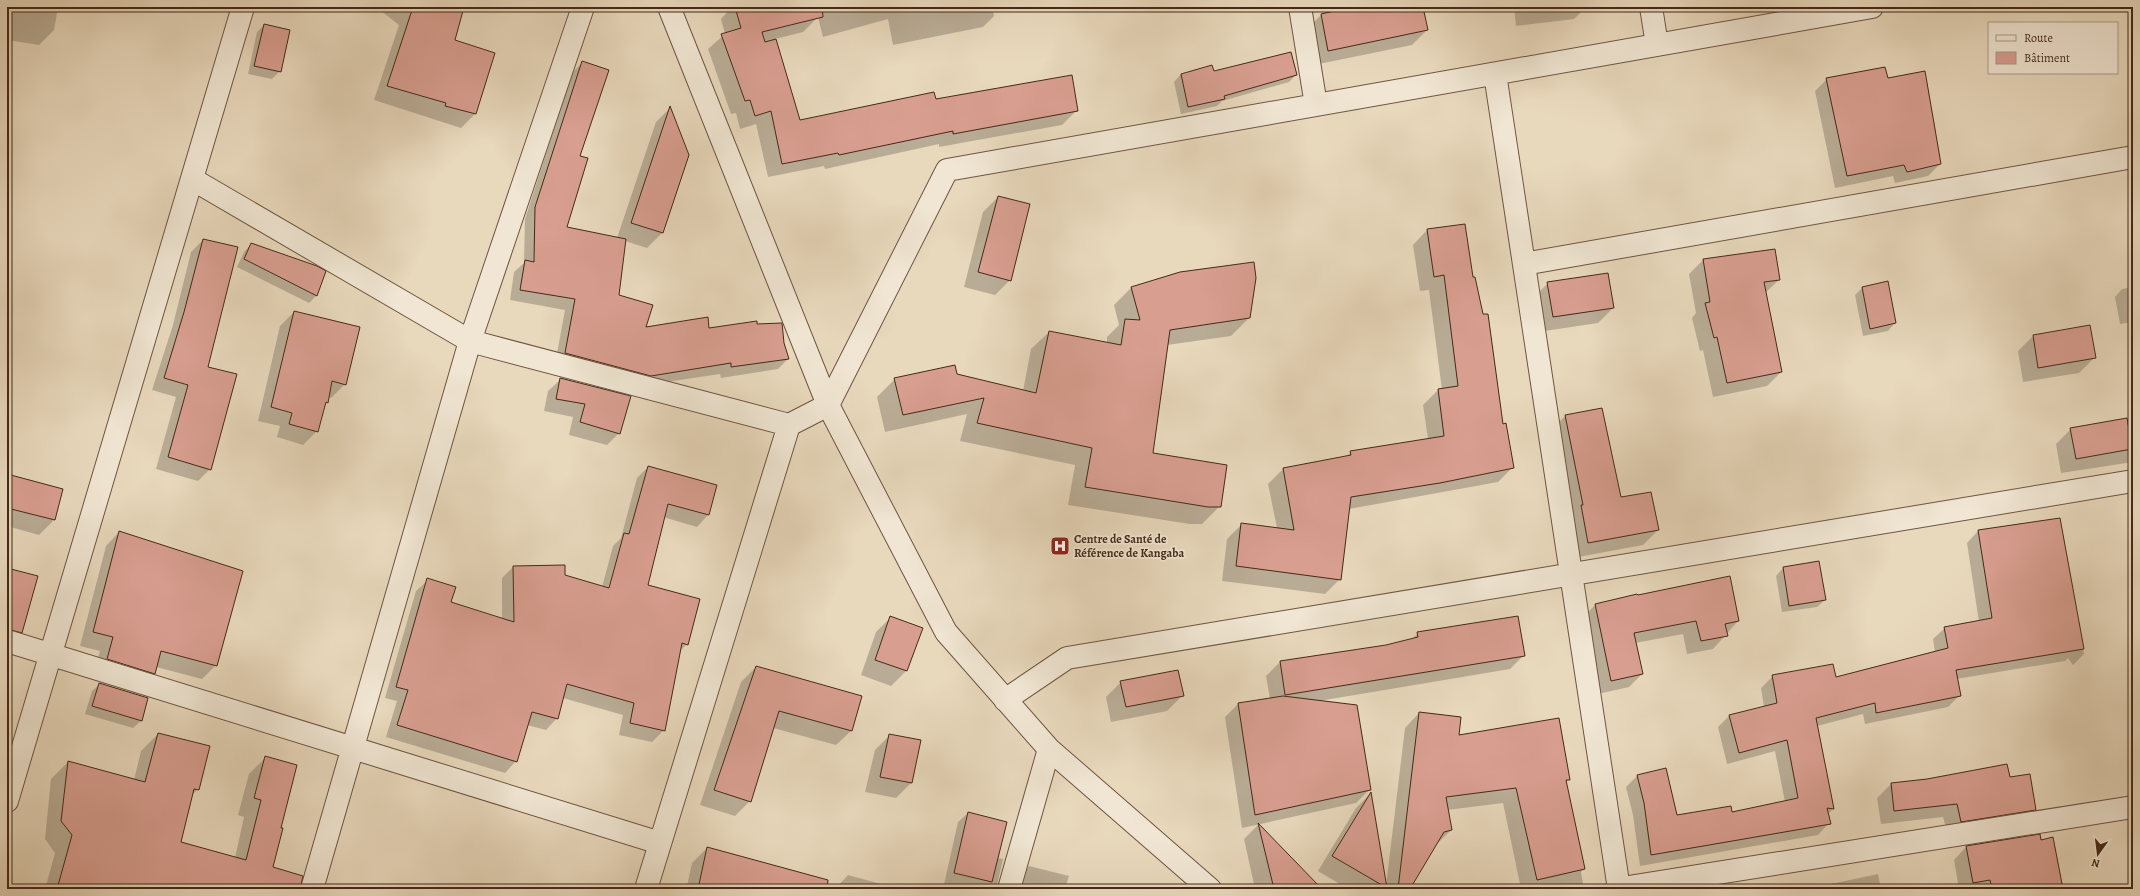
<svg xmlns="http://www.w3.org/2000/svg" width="2140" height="896" font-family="Alegreya,serif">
  <rect width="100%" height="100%" fill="#e8d8bc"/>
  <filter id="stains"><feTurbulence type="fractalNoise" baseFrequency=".005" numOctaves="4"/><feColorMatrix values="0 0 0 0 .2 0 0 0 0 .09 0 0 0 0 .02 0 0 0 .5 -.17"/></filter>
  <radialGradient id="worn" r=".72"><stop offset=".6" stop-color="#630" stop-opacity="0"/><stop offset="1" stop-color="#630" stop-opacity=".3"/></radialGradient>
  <!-- shadow -->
  <path fill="#0003" d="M7,7H58L54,30L39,45L7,40Z
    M376,7H463L454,41L475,114L461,128L374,100L399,25Z
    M732,7H992L994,16L983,27L893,45L888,19L823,37L818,17L803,32L775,39L799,121L1077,110L1062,125L939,147V144L825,169L824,166L768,177L756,124L740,129L736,113L731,114L708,49L725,34L721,19Z
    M1358,7H1422L1427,30L1412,45L1314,65L1306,30L1321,15Z
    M1514,7H1586L1574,19L1516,26Z
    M264,25L280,71L272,79L248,74L257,32Z
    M583,62L579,157L566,228L617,238L656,122L670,108L688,155L662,233L647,248L625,241L618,295L645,328L709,329L756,325L783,343L788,359L778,369L721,378L720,374L639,386L555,364L565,310L510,300L514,272L524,263L525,219L572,73Z
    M1214,72L1296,75L1289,82L1222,101L1217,106L1181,114L1174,82L1181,74Z
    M1827,79H1887L1940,164L1928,176L1895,183L1893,176L1835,188L1815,91Z
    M998,197L1010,280L995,295L964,287L983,212Z
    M1427,230L1472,279L1502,425L1513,467L1498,482L1349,509L1340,579L1325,594L1222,581L1227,539L1242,524L1277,528L1268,484L1283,469L1346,457L1351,452L1428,439L1423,405L1438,390H1442L1429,290L1420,291L1413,245Z
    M203,240L210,469L198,481L156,469L176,397L152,390L173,325L191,252Z
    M251,244L324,272L316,296L309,303L237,267L244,252Z
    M1774,250L1779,280L1765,293L1781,372L1767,386L1713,397L1703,350L1700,351L1692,318L1696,313L1689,274L1703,260Z
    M1887,282L1895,323L1888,331L1863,336L1855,295L1862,288Z
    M1548,283L1613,308L1598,323L1538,332L1533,298Z
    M2133,287V322L2120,324L2115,297L2122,289Z
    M1131,288L1249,318L1231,336L1167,345L1152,454L1220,506L1202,524H1190L1068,505L1075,465L960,441L967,414L885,432L877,397L895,379L956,374L1023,391L1031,349L1049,332L1107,344V337L1119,325L1114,305Z
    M294,312L345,384L331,398L328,397L327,402L324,406L317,431L303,445L277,437L280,426L258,421L280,326Z
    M2089,326L2094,358L2079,373L2023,382L2018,351L2033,336Z
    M561,379L619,433L607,445L569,435L573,417L544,411L548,391Z
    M1565,416L1620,499L1658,530L1643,545L1573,558L1550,431Z
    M2133,418V462L2061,473L2056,444L2071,429Z
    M648,467L716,485L708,515L697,527L663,517L646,586L687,644L679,652L664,730L652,742L619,735L623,715L563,698L557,718L546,730L527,725L516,761L505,773L386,737L397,701L385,698L416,591L428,580L450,603L502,619V578L513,567L564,576L602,587L613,546L621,538L637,478Z
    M7,475L54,520L39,535L7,526Z
    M2060,519L2084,654L2073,665L2068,658L2065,661L1956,679L1960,695L1948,707L1865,724L1863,714L1817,726L1833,809L1827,815L1829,823L1818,835L1640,866L1633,815L1626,787L1637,776L1676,816L1731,814L1785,802L1775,751L1727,764L1718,727L1729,716L1764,707L1761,688L1773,676L1835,678L1935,652L1933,639L1945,628L1979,622L1967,543L1978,531Z
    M119,532L216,665L202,679L156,667L154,673L140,687L93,673L100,651L80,646L106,546Z
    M1818,562L1825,600L1817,607L1782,612L1776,576L1783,568Z
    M1595,605L1738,621L1713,649L1687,654L1683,634L1635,643L1642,674L1629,687L1598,694L1582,618Z
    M891,617L906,671L891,686L861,675L876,632Z
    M1418,633L1524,655L1510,669L1319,701L1370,789L1356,803L1242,828L1225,717L1238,704L1270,699L1266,676L1280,662L1386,646L1411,640Z
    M756,667L851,731L836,745L773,728L750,801L735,816L700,805L741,682Z
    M1121,682L1182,696L1167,711L1111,722L1106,697Z
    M100,684L141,721L133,728L85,714L92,691Z
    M1419,713L1458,736L1569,779L1566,782L1584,869L1581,872L1584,889H1521L1503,803L1447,810L1451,830L1436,845L1409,889H1348L1318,871L1356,808L1370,794L1386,886L1405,728Z
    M158,734L198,789L191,796L180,842L235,858L244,817L238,815L249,774L266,757L280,828L268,889H45L55,853L45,839L51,779L68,762L134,780L141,751Z
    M890,735L920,741L911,783L896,798L865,792L875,750Z
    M2009,778L2035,809L2021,823L1948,835L1943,817L1881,824L1877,798L1891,784Z
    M968,813L997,858L1003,859L996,889H943L958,822Z
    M1258,825L1316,884L1311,889H1255L1244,839Z
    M2040,841L2061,889H1959L1954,860L1966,847Z
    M707,848L724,889H685L687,886L692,863Z
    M1029,866L1069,876L1065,889H1015L1020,875Z
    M1878,874L1881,889H1807Z
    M848,875L881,884L880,889H835Z"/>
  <!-- building -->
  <path fill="#d89e90" stroke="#452918" d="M413,7H464L455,40L495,53L476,114L445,106L446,103L387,86Z
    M735,7H822L823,17L762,32L765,42L776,39L800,120L934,92L936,99L1072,75L1078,111L953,134V131L839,155L838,153L782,164L771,111L755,116L750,100L745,101L721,34L741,28Z
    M1353,7H1423L1428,30L1328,51L1321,14Z
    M264,24L290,30L281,72L254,66Z
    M1291,52L1297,75L1224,96L1225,99L1188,107L1181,74L1212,65L1214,71Z
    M582,61L609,70L580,156L588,158L567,227L626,239L619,295L653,305L646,327L708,317L709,328L757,321V324L782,323L784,343L789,359L731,367V363L651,376L565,353L575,299L520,290L525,260L534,262L535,207Z
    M1885,67L1888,78L1925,71L1941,164L1907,172L1904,165L1847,176L1826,78Z
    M670,106L689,155L663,233L631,223Z
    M998,196L1030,204L1011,281L978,272Z
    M1465,224L1473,277H1475L1483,314H1488L1503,424L1506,423L1514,468L1440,483L1351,497L1341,580L1236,566L1241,523L1294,530L1283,468L1351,455L1350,451L1444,436L1438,389L1458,386L1444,275L1434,277L1427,229Z
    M203,239L238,247L208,367L237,374L211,470L168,457L188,385L164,378L184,312Z
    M251,243L317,266L326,271L317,296L244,259Z
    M1775,249L1780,280L1764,282L1782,372L1727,383L1717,337L1714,338L1705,303L1710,302L1703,259Z
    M1254,262L1256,278L1250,318L1170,330L1153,453L1227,465L1221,507H1208L1085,487L1092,448L977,423L984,398L903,415L894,378L955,365L957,374L1036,393L1049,331L1121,345L1125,319L1140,320L1131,287L1180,272Z
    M1608,273L1614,308L1553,317L1547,282Z
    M1888,281L1896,323L1870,329L1862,287Z
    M294,311L360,327L346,385L332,381L328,403L326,402L318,432L289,424L292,413L271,407Z
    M2090,325L2096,358L2038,368L2033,335Z
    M560,378L631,396L620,434L580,422L585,404L556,399Z
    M1602,408L1621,497L1651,492L1659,530L1588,543L1581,505H1583L1565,415Z
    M2127,418L2132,449L2076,459L2070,428Z
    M648,466L717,485L709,515L668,504L648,585L700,599L688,645L682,643L665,731L630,723L634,703L567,684L558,719L532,712L517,762L397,725L408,690L396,687L427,578L456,587L451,602L514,622L513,566L565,565V575L609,588L624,533L629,534Z
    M7,474L63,489L55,520L7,508Z
    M2060,518L2084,649L1956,670L1961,696L1876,713L1875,703L1816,718L1834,809L1827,808L1831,824L1651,855L1644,803L1637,775L1666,768L1677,815L1731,806L1732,812L1798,798L1787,740L1739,753L1729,715L1777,703L1772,675L1833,664L1836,677L1948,648L1944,627L1992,618L1978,530Z
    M119,531L243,571L217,666L161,651L155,674L107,659L113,637L93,632Z
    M1819,561L1826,600L1789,606L1783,567Z
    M7,568L38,576L22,633L7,629Z
    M1730,576L1739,621L1725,624L1728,636L1701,641L1696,621L1634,633L1643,674L1611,681L1595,604L1637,594L1638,595Z
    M890,616L923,628L907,671L875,660Z
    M1518,616L1525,656L1285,695L1280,661L1386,645L1418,637L1417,632Z
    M756,666L862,696L852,731L779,711L751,802L714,790Z
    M1178,670L1184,696L1126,707L1120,681Z
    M99,683L148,698L142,721L92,706Z
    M1283,696L1357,705L1371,790L1255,815L1238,703Z
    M1419,712L1461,717L1459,735L1559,718L1570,780H1566L1585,869L1537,880L1516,788L1446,797L1452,830L1444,832L1410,889H1398Z
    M158,733L210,746L199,790L194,789L181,842L246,860L261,800L254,798L265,756L297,765L281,828H283L273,867L303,876L300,889H57L72,835L61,821L68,761L145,782Z
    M889,734L921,740L912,783L880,777Z
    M2007,764L2010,777L2030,774L2036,810L1961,822L1957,804L1894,811L1891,783L1927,779Z
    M1371,792L1387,888L1332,856Z
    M968,812L1007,822L992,882L954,873Z
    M1258,823L1322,889H1274Z
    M2040,834L2041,840L2053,837L2063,889H1992L1990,880L1973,883L1966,846Z
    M707,847L828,880L827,889H698Z"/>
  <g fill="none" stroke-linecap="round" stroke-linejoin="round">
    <!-- minor casing -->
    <g stroke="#6e5541" stroke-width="24">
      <path id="minor" d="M669,7L828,405L946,632L1049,749L1210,889
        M1300,7L1316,105
        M1651,7L1657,45
        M1495,74L1619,889
        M192,179L470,341L789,425L828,405L947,170L1872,7
        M1524,264L2133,157
        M7,641L660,843
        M1005,700L1067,658L2133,481
        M7,801L243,7
        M312,889L470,341L583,7
        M646,889L789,425
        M1009,889L1049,749
        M1616,889L2133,807"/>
    </g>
    <!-- minor -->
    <use href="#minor" stroke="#f0e6d3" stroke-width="22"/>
  </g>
  <!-- icons -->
  <defs>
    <g id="hospital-square" transform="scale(1)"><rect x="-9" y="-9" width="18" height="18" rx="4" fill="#8f2418" stroke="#f0e6d3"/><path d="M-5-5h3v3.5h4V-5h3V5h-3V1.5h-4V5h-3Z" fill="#fff"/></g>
  </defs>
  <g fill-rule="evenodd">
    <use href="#hospital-square" x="1060" y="546"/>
  </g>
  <g text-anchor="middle" stroke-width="3.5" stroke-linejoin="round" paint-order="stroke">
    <!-- poi labels -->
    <g font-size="12" font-weight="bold" fill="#452918" stroke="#f0e6d3" text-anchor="start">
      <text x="1074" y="543">Centre de Santé de<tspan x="1074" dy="14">Référence de Kangaba</tspan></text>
    </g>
  </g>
  <!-- margin -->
  <rect width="2140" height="896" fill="none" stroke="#e8d8bc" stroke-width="24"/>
  <rect x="8" y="8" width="2124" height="880" fill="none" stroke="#452918" stroke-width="2"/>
  <rect x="12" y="12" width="2116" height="872" fill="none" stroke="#452918"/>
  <!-- legend -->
  <rect x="1988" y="22" width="130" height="52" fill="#f0e6d3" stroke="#ac9a88"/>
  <rect x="1996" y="35" width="20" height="6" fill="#f0e6d3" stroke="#ac9a88"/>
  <text x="2024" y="42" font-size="12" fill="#452918">Route</text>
  <rect x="1996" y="52" width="20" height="12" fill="#d89e90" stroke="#ac9a88"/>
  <text x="2024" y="62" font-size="12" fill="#452918">Bâtiment</text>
  <!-- north arrow -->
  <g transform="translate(2098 854) rotate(194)" stroke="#f0e6d3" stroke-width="3" paint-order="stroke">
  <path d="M0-3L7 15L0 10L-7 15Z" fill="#452918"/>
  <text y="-6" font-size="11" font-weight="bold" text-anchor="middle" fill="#452918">N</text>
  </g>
  <rect width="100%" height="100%" filter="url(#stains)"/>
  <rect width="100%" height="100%" fill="url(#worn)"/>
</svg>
